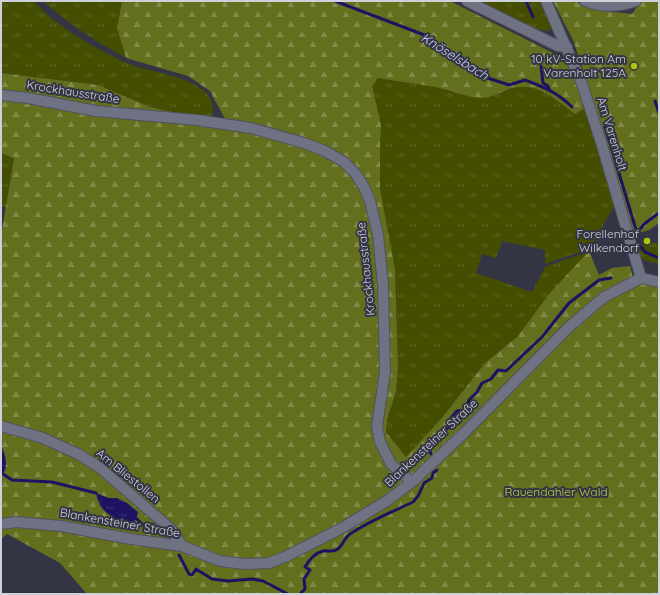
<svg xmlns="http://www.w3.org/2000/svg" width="660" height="595" font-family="Quicksand,sans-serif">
  <defs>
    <pattern id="grass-tufts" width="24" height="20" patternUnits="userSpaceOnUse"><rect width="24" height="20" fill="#444d00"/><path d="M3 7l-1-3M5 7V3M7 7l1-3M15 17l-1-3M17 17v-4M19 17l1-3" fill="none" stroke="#5e6625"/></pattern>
    <pattern id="forest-firs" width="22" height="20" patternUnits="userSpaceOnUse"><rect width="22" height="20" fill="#646f1e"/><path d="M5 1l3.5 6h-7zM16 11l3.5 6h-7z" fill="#808949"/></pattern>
    <pattern id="water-ripples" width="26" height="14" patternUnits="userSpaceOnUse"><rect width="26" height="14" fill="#1e1362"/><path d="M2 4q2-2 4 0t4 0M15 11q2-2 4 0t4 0" fill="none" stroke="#3e3478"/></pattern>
  </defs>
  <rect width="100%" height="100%" fill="#333544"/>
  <!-- grass -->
  <path fill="url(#grass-tufts)" d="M1,1H33C41,8 49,17 58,23C79,39 103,52 127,63C151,73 184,74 204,91C212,98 215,108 211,118L203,119L150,107L98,85L1,73Z
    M43,1H122L117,28L126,58C95,41 70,25 43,1Z
    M472,1H541L554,22L552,28L548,31L526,27Z
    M377,78L437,87L459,94L505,91L515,87H535L546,93L587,107L615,205L589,249L545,264V250L502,241L496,258L482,254L476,273L532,292L545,267L590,251L550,294L517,337L485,363L441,419L406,458L386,432L388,415L396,392L398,366L395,270L380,189V145L381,125L372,86Z
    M1,153L14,157L6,208L1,206Z
    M648,243H659V264L643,260L636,248Z"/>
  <!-- forest -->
  <path fill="url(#forest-firs)" d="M122,1H450L563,58L578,83L587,107L575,114C554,99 537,80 509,89C500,93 491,98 480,98C465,97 450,90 435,87C416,84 397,81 378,78L372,86L381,125L380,145V189L395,269L398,366L396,392L388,415L386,432L406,457L441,419L485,363L517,337L550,293L589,251L599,275L612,268L630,266L634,282L651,284L659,287V594H87L60,563L7,534L1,539V236L14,158L1,153V73L98,85L150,107L203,119H225L210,91L188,76L126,58L117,28Z
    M553,1H575L582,5L605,11L632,14L641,1H659V223L649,230L634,234L593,100L573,40Z"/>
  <!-- water -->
  <path fill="url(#water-ripples)" d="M1,445C5,454 10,468 1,476Z
    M96,493L109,498H117L127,503L138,512C135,531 123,525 112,517C109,514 105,512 102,508C99,504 97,499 96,493Z"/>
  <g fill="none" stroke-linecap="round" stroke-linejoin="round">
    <!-- stream -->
    <path stroke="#1e1362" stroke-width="3" d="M335,1L427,36L446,52L461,57L482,76L509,85L525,80C544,87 558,93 572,107
      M526,1L533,17
      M541,66L543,83L548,86L549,89
      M655,101L659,113
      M605,127L637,233L644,224L659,213
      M641,247L645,252L659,258
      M431,454L428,446L429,441L449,427L451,418L457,411L465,410L469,400L477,392L482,383L491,379L498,370L506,371L542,337L569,303L599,280L611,278
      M1,474H3L12,480L52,482L96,493
      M137,519L145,527L161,534
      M179,555L189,574L192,575L196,569L212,579L228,581L252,579L263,581L288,594
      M300,594L305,589L304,579L310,570L305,567C309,560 315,553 323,551C328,550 333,553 338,549C343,545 344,538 350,534C369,521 392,512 413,502L418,496L424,483L432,478L433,473L437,470"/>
    <!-- minor casing -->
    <g stroke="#51525f" stroke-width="12">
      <path id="minor" d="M467,1L558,46L567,47
        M546,1L582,84L601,142L641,278
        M585,1C602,8 619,7 636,1
        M1,95L28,98L96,111L197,120L251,128L304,143L325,151L344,162L355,173L364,187L370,201L378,235L383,285L385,372L377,426L380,442L391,464L412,482
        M1,426L43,438L78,454L99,467L172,530L182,546
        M1,524L16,522L61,526L131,539L182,546L220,561L245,564L269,563L287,556L342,528L385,502L412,482L463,434L569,327L604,297L641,278L659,282"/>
    </g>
    <!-- minor -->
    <use href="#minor" stroke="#6f7283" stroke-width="10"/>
  </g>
  <!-- markers -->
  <g fill="#b0c501" stroke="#333544" stroke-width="1.5">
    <circle cx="634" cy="66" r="4"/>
    <circle cx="647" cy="241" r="4"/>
  </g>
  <g text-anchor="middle" stroke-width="4" stroke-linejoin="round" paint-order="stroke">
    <!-- poi labels -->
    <g font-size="12" fill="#cfd1da" stroke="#333544" text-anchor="end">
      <text x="626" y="63">10 kV-Station Am<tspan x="626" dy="14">Varenholt 125A</tspan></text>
      <text x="639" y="238">Forellenhof<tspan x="639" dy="14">Wilkendorf</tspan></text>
    </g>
    <!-- street labels -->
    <g font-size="12" fill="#cfd1da" stroke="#333544">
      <text transform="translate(73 92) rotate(9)" y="4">Krockhausstraße</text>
      <text transform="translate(612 134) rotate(73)" y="4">Am Varenholt</text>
      <text transform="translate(366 269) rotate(-96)" y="4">Krockhausstraße</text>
      <text transform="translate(431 443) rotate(-43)" y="4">Blankensteiner Straße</text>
      <text transform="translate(128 476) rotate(39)" y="4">Am Bliestollen</text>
      <text transform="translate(120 523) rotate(10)" y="4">Blankensteiner Straße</text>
    </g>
    <!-- park labels -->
    <g font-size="12" fill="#bcd047" stroke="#333544">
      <text x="556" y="496">Rauendahler Wald</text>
    </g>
    <!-- water labels -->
    <g font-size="13" font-style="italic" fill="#cbd1ff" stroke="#333544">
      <text transform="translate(455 56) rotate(32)" y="5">Knöselsbach</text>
    </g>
  </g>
  <!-- border -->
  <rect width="660" height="595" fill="none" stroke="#cfd1da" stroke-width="4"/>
</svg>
